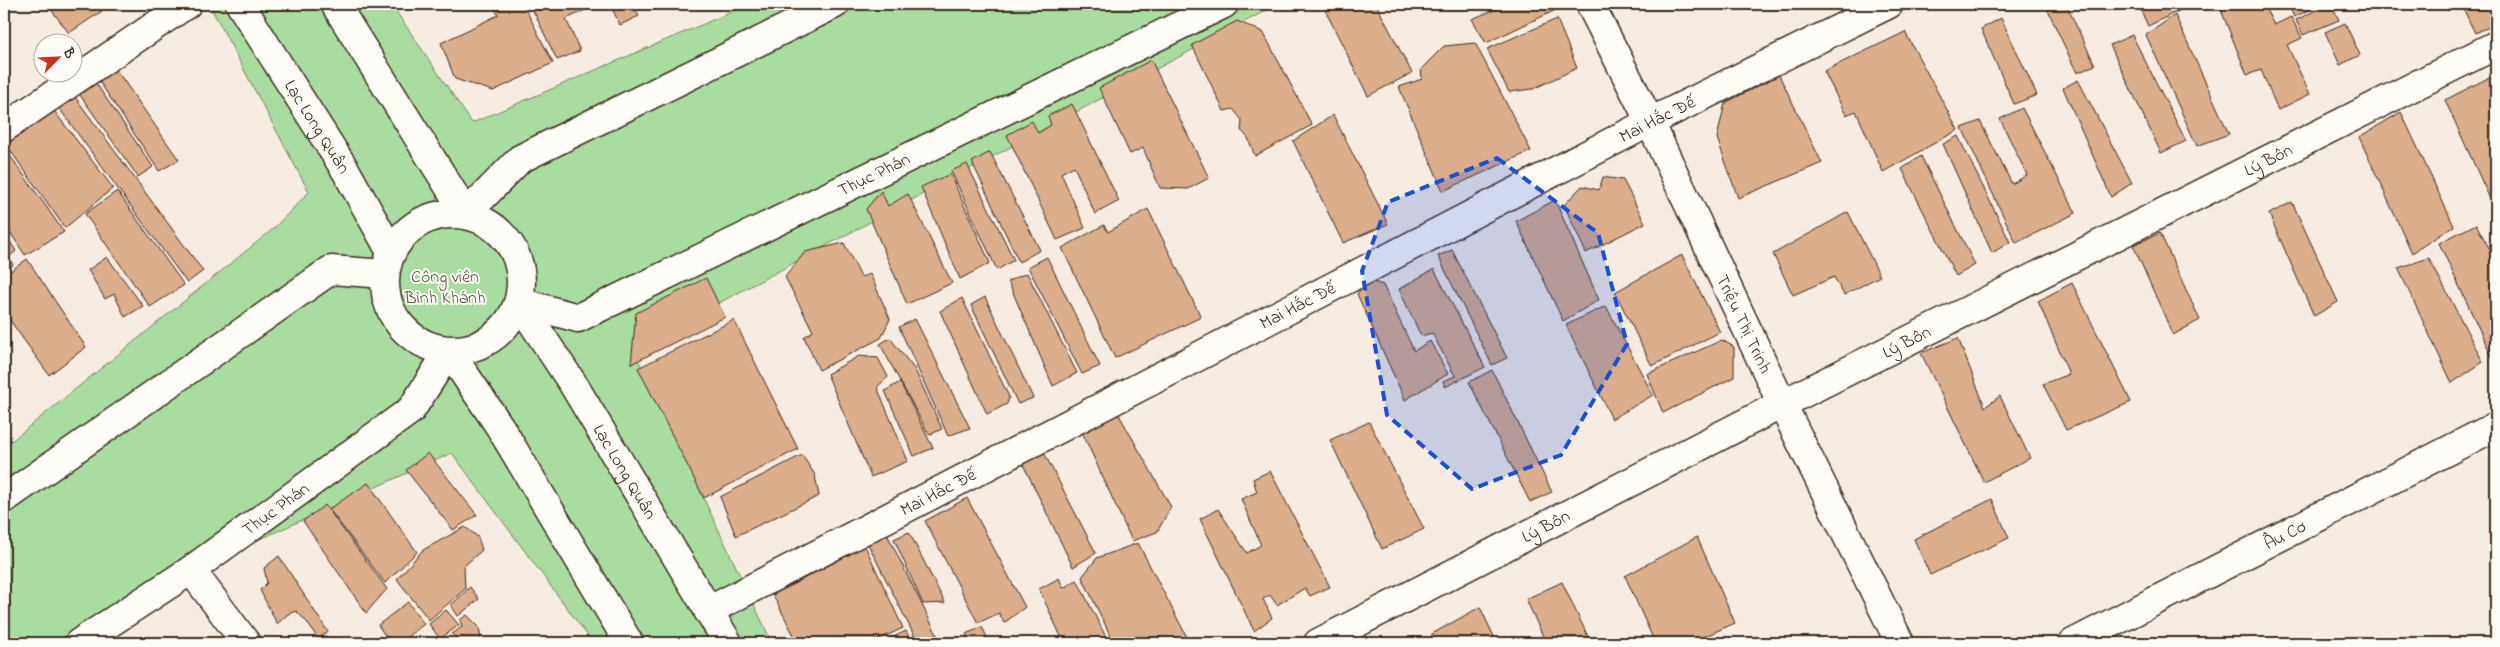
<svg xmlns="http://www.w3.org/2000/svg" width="2500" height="647" font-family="'Indie Flower',sans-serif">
  <rect width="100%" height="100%" fill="#f6ece1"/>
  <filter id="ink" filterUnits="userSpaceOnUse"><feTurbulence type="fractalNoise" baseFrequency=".02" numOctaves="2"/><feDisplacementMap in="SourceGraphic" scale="10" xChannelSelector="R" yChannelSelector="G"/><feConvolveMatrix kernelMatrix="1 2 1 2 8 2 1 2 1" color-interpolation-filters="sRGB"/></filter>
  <g filter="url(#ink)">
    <!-- green -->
    <path fill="#a9dd9f" stroke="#72845e" d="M209,4H391L472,123L750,4H1278L633,349L772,643H593L452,453L191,570L79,643H4V447L272,230L309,192Z"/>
    <!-- building -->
    <path fill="#daae8b" stroke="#3b2a1e" d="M47,4H98L102,11L69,33Z
      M493,4H523L553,63L493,91L455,79L441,43L498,15Z
      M530,4H598L566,19L580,51L557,60Z
      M610,4H632L639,16L620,25Z
      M1322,4H1376L1412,73L1368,96Z
      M1508,4H1560L1562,7L1486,43L1472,19Z
      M2045,4H2066L2095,65L2077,73Z
      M2138,4H2193L2148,26Z
      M2222,4H2263L2274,25L2291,17L2302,38L2287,45L2310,94L2278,110L2261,70L2247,75L2219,5Z
      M2288,4H2322L2294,17Z
      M2328,4H2331L2339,20L2303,35L2296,20Z
      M2461,4H2496V24L2475,33Z
      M2175,15L2229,134L2197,146L2146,35Z
      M2001,18L2037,95L2014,104L1981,29Z
      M1557,19L1577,68L1533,89L1509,92L1487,49Z
      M1237,21L1263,32L1312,125L1255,156L1248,138L1241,130L1242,120L1233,109L1224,111L1192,45Z
      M2345,23L2360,55L2340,65L2325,32Z
      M1905,32L1958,130L1883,172L1856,111L1846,115L1824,71Z
      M2132,35L2186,141L2161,153L2110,45Z
      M1475,43L1531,151L1443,191L1399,87L1422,79L1421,69L1444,46Z
      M1151,60L1209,178L1188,189L1160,188L1143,148L1130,154L1099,88Z
      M115,68L179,160L159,171L97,78Z
      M2496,74V209L2495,210L2445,100Z
      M1779,75L1822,163L1738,198L1717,138L1725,103Z
      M2078,80L2132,183L2111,197L2063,88Z
      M95,82L153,167L138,177L78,92Z
      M75,97L203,271L187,283L59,108Z
      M1072,104L1119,201L1095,214L1074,166L1061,173L1085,228L1057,240L1007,135L1032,121L1038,133L1051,125L1048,116Z
      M51,107L113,188L65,228L5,143Z
      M2022,108L2076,213L2016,243L1962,128L1980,121L2012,184L2027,175L2000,119Z
      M2401,112L2454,226L2412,253L2359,137Z
      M1333,115L1388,224L1343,243L1293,141Z
      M1958,136L2010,242L1992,253L1943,144Z
      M4,147L64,232L25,255L4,223Z
      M990,152L1040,250L1019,262L972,162Z
      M1921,156L1975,265L1956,276L1902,169Z
      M967,164L1014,260L997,270L951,171Z
      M950,174L990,263L960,279L921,187Z
      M1603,177L1623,180L1645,223L1586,253L1564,205L1582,186L1599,190Z
      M117,191L184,285L150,307L85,214Z
      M881,191L888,206L908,194L952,283L907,304L866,209Z
      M1555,200L1599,300L1563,321L1516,221Z
      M2292,202L2338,302L2314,316L2269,214Z
      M1148,209L1201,317L1115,358L1062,248L1104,225L1108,232Z
      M1848,212L1880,276L1844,295L1834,277L1793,295L1773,254Z
      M2476,224L2496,261L2495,363L2439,243Z
      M4,232L16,251L9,257L13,265L4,272Z
      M2160,233L2200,320L2173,335L2133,245Z
      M844,243L861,277L870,274L890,319L881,338L819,370L804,337L813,331L785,277L805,252Z
      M1452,250L1507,358L1492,365L1438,256Z
      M1682,255L1720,332L1652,366L1615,292Z
      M107,257L143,306L125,317L114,294L105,299L88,270Z
      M1047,257L1100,366L1082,374L1028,267Z
      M2429,258L2483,362L2452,383L2398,268Z
      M27,259L86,347L49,375L4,312V276Z
      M1434,269L1485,367L1445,387L1443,381L1455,376L1432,333L1421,336L1399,289Z
      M1027,273L1077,373L1053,386L1008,281Z
      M706,278L725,317L631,364L636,313Z
      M1367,280L1383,285L1414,351L1430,341L1448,374L1405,400L1357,294Z
      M2072,283L2131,402L2066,430L2043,384L2069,374L2038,301Z
      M985,297L1033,398L1018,404L971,305Z
      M962,298L1009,397L1007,404L987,414L940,311Z
      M1606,306L1653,395L1612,419L1566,325Z
      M915,319L970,428L948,436L899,327Z
      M734,320L798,449L704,498L638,368Z
      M890,338L915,370L942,429L929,435L880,344Z
      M1958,338L1985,407L2000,396L2030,458L1984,482L1921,353Z
      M1722,340L1734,347V377L1663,413L1647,374Z
      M859,356L878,358L888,377L877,387L908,461L871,477L827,374Z
      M1492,370L1552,492L1530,502L1469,382Z
      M900,382L933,448L914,456L885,391Z
      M1118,413L1171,507L1157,532L1132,541L1082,432Z
      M1369,422L1424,529L1382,549L1330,440Z
      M1041,447L1096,553L1073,567L1020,458Z
      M428,453L477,515L453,530L406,470Z
      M802,455L815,475L819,496L736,536L720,497Z
      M1270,471L1330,587L1310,596L1305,588L1277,605L1270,595L1263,599L1272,618L1254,631L1200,519L1218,509L1247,553L1261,545L1241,499L1257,492L1253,479Z
      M368,483L417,552L385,583L329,509Z
      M967,498L1025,607L1004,623L999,613L978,623L925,521Z
      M1992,499L2009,538L1930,575L1914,539Z
      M325,505L387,589L366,613L303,521Z
      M465,527L478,537L482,550L464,566L465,589L429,620L397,579L423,550Z
      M886,532L941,643H918L867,542Z
      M909,532L945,603L923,604L894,539Z
      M1697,537L1735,623L1690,643H1655L1625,576Z
      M1138,543L1190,643H1114L1082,577L1097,558Z
      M865,546L903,628L871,643H798L773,595Z
      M279,556L328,632L318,639L307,622L296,611L288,614L277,624L260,590L267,583L264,568Z
      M1059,578L1063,588L1077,580L1109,643H1064L1039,589Z
      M1562,582L1591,643H1546L1526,599Z
      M470,587L479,599L458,616L451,605Z
      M408,602L424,624L399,643H390L378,625Z
      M1480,607L1497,643H1431L1432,634Z
      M446,610L459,625L440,639L429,624Z
      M467,615L479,627L481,639L476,643H460L452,634L462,627L460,620Z
      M982,627L990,643H970L966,634Z
      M906,631L912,643H881Z"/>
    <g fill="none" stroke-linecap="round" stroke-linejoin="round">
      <!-- minor casing -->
      <g stroke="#3b2a1e" stroke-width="31">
        <g id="minor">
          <path id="s1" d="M240,4L346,171L391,252"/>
          <path d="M335,4L466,214L520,159L835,4"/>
          <path id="s2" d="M1590,4L1650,122L1782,404L1900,643"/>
          <path d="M4,128L187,4"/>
          <circle cx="453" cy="282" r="68"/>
          <path id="s3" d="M519,302L578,318L1224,4"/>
          <path id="s4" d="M519,302L573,384L728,643"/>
          <path d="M4,499L331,270L385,274"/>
          <path d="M191,570L246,643"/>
          <path id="s5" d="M708,611L1650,122L1889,4"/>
          <path id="s6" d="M79,643L191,570L411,410L449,351L500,427L629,643"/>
          <path id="s7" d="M1318,643L1782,404L2496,45"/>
          <path id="s8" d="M2073,643L2496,426"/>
        </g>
      </g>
      <!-- minor -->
      <use href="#minor" stroke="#fdfcf7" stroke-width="28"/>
    </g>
  </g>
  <!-- marked area -->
  <path fill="#1d4ed8" fill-opacity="0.2" stroke="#1d4ed8" stroke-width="4" stroke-dasharray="10 6" stroke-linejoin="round" d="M1497,158L1598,233L1627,344L1561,455L1472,489L1387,415L1362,271L1388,202Z"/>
  <g text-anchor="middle" stroke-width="4" stroke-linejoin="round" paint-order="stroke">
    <!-- street labels -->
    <g font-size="18" fill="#3b2a1e" stroke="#fdfcf7">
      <text dy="6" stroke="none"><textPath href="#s5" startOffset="1069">Mai Hắc Đế</textPath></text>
      <text dy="6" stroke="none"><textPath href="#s1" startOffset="145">Lạc Long Quân</textPath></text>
      <text dy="6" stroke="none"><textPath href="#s7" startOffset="1066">Lý Bôn</textPath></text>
      <text dy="6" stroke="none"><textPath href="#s3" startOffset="390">Thục Phán</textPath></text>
      <text dy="6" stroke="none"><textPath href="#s5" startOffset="664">Mai Hắc Đế</textPath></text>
      <text dy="6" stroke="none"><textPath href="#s2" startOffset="355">Triệu Thị Trinh</textPath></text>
      <text dy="6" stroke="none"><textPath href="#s7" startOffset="661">Lý Bôn</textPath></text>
      <text dy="6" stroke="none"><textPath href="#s4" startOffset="200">Lạc Long Quân</textPath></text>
      <text dy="6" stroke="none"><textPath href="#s5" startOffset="259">Mai Hắc Đế</textPath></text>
      <text dy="6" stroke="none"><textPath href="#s6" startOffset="238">Thục Phán</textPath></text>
      <text dy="6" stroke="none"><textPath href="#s7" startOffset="256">Lý Bôn</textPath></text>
      <text dy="6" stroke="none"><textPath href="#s8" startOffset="238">Âu Cơ</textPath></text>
    </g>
    <!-- park labels -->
    <g font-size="18" fill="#56573e" stroke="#fdfcf7">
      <text x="445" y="282">Công viên<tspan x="445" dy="21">Bình Khánh</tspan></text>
    </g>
  </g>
  <!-- margin -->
  <rect width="2500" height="647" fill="none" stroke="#fdfcf7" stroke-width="20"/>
  <rect x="10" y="10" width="2480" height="627" fill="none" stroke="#3b2a1e" stroke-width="2" filter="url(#ink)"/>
  <!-- north arrow -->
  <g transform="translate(58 58) rotate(66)"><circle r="24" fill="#fdfcf7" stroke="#afa8a0"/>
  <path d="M0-4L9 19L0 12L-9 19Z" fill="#c8321e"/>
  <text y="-8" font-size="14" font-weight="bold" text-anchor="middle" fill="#3b2a1e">B</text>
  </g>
</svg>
